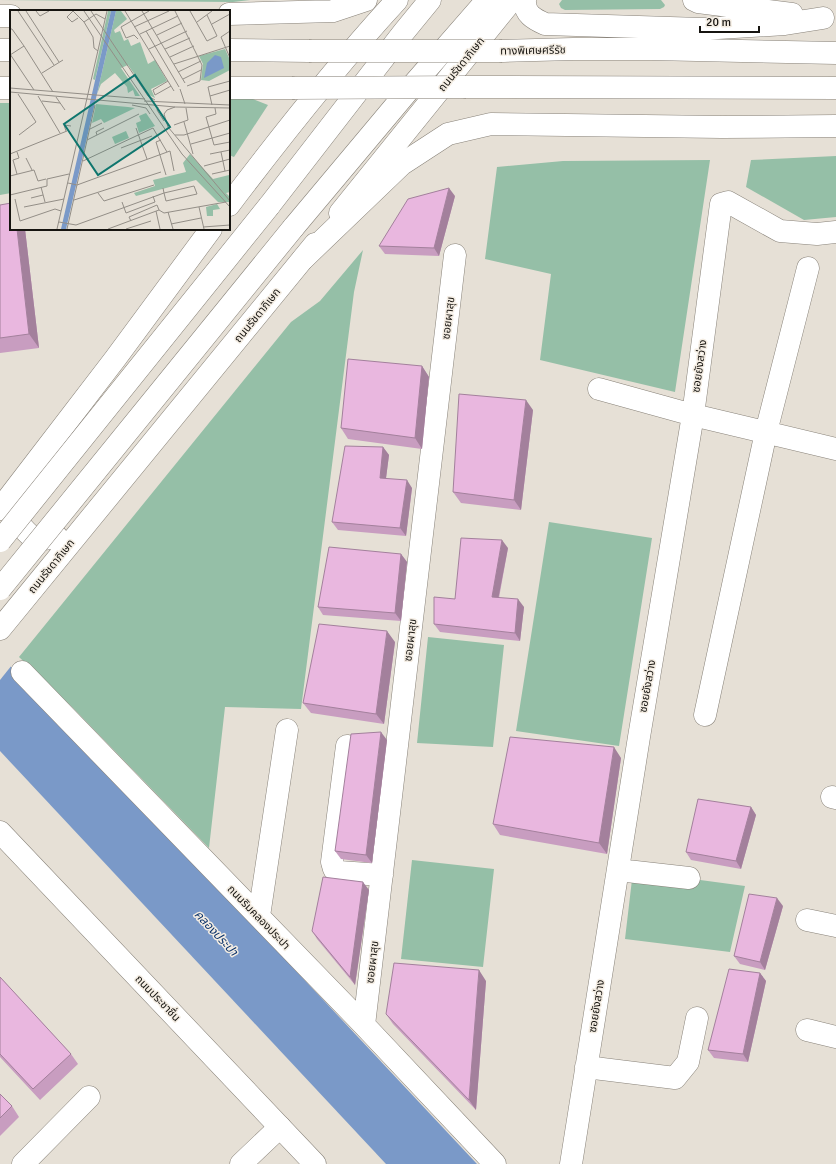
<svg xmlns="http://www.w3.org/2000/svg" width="836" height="1164" font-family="Signika,'Noto Sans Thai',sans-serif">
  <rect width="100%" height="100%" fill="#e6e0d6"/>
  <!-- green -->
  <path fill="#95bfa7" d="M0,0H250L233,2Z
    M562,0H661L665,5L664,7L660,9L565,10L561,8L559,4Z
    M229,99H253L268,105L234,157L229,155Z
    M0,103H11V193L0,195Z
    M836,156V217L804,220L746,187L751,160Z
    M710,160L675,392L540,360L551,274L485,259L497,167L563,161Z
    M363,250L354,292L301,709L225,707L209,848L73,708L19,657L291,322L320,301Z
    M549,522L652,538L619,746L516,731Z
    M428,637L504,645L493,747L417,743Z
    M412,860L494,869L483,967L401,959Z
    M633,871L745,886L730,952L625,939Z"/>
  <!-- water -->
  <path fill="#7a99c8" d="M0,655L477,1164H386L0,751Z"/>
  <!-- pier -->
  <path fill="#e6e0d6" d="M0,653L12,665L0,680Z"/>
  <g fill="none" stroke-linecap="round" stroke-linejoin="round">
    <!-- minor casing -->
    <g stroke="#888279" stroke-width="23">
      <path id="minor" d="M599,389L693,415L836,449
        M22,672L364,1025L495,1164
        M705,715L766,432L808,268
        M347,746L332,862L334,869L339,872L382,875
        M832,797L836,798
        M618,870L689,878
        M259,916L287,730
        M807,920L836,926
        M364,1025L455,255
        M807,1030L836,1037
        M586,1067L675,1078L688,1062L697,1018
        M23,1164L89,1097
        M241,1164L280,1127
        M571,1164L639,737L693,415L721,204L728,202L780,231L817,234L836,232"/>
    </g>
    <!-- secondary casing -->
    <g stroke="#888279" stroke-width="23">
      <path id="secondary" d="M0,832L315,1164"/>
    </g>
    <!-- primary casing -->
    <g stroke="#888279" stroke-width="23">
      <path id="primary" d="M229,205C282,135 337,65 397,0
        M269,206L403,33L430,0
        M340,213L512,0
        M293,228L412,86L487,0
        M17,501C17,523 19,527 36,540L57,537
        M0,509L115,359L211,229
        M0,629L315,244"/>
    </g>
    <!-- motorway casing -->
    <g stroke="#888279" stroke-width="23">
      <path id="motorway" d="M525,0C524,14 534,19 545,24L701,29L785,24L823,18
        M694,0L698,2L792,14
        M229,14L333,11L366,0
        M0,16H11
        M0,50H11
        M229,50L309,51
        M502,51L573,49H651L836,53
        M466,87L836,88
        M0,88H11
        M229,88H292
        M303,259L402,164L448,134L491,124L722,127L836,126"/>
    </g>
    <!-- minor -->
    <use href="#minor" stroke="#fff" stroke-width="22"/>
    <!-- secondary -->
    <use href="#secondary" stroke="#fff" stroke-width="22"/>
    <!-- primary -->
    <use href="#primary" stroke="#fff" stroke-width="22"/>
    <!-- motorway -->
    <use href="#motorway" stroke="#fff" stroke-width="22"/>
    <!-- primary-bridge casing -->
    <g stroke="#888279" stroke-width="23" stroke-linecap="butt">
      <path id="primary-bridge" d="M0,541L269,206
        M0,589L293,228"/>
    </g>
    <!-- motorway-bridge casing -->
    <g stroke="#888279" stroke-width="23" stroke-linecap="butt">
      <path id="motorway-bridge" d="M309,51H502
        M292,88L466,87"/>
    </g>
    <!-- primary-bridge -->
    <use href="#primary-bridge" stroke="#fff" stroke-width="22"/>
    <!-- motorway-bridge -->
    <use href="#motorway-bridge" stroke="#fff" stroke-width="22"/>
  </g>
  <!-- wall -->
  <path fill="#c89dc0" d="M455,196L439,256L385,254L379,246Z
    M0,205L11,229H25L39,348L0,353Z
    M422,366L429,377L422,449L348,439L341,428Z
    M533,410L521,510L461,503L453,492Z
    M383,447L389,455L386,478L412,488L406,536L338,530L332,522Z
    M508,548L499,598L524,607L520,641L440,632L434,624L455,599Z
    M401,554L407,562L401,621L323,615L318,607Z
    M395,642L384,724L311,713L303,703Z
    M387,740L372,863L341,859L335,851Z
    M621,758L607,854L500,835L493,824Z
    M751,807L756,815L741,869L691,860L686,852Z
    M369,890L355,985L317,939L312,931Z
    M783,906L765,970L740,964L734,956Z
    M760,973L766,981L748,1062L714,1058L708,1050Z
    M0,977L71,1054L78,1064L40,1100L0,1057Z
    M486,981L476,1110L393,1024L386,1014Z
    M0,1094L12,1106L19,1117L0,1136Z"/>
  <!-- shaded-wall -->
  <path fill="#a3809c" d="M449,188L455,196L439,256L434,248Z
    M17,229H25L39,348L29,334Z
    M422,366L429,377L422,449L415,438Z
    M526,400L533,410L521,510L514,500Z
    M383,447L389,455L385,486L380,478Z
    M407,480L412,488L406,536L400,528Z
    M502,540L508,548L497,605L492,597Z
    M401,554L407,562L401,621L395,613Z
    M518,599L524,607L520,641L515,633Z
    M387,631L395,642L384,724L376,714Z
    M381,732L387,740L372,863L366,855Z
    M614,747L621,758L607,854L599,843Z
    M751,807L756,815L741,869L736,861Z
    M363,882L369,890L355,985L350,977Z
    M777,898L783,906L765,970L760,962Z
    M479,970L486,981L476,1110L469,1100Z
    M760,973L766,981L748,1062L743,1054Z"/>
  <!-- building -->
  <path fill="#e9b7df" stroke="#a3809c" d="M449,188L434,248L379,246L408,199Z
    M11,203V229H17L29,334L0,338V205Z
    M348,359L422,366L415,438L341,428Z
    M459,394L526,400L514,500L453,492Z
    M345,446L383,447L380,478L407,480L400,528L332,522Z
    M461,538L502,540L492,597L518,599L515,633L434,624V597L455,599Z
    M329,547L401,554L395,613L318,607Z
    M319,624L387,631L376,714L303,703Z
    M381,732L366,855L335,851L351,734Z
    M510,737L614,747L599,843L493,824Z
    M698,799L751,807L736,861L686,852Z
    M323,877L363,882L350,977L312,931Z
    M749,894L777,898L760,962L734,956Z
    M394,963L479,970L469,1100L386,1014Z
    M729,969L760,973L743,1054L708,1050Z
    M0,977L71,1054L33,1089L0,1054Z
    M0,1094L12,1106L0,1118Z"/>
  <g text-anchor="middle" stroke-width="3" stroke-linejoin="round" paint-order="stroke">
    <!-- street labels -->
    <g font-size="11" fill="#161410" stroke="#f4ede3">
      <text transform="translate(533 50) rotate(-1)" y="4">ทางพิเศษศรีรัช</text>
      <text transform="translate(461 64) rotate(-51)" y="4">ถนนรัชดาภิเษก</text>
      <text transform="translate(257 315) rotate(-51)" y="4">ถนนรัชดาภิเษก</text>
      <text transform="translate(448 318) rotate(-83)" y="4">ซอยผาสุข</text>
      <text transform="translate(699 366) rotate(-82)" y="4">ซอยยังสว่าง</text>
      <text transform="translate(51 566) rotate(-51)" y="4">ถนนรัชดาภิเษก</text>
      <text transform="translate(410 640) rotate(-83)" y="4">ซอยผาสุข</text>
      <text transform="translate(647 686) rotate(-80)" y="4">ซอยยังสว่าง</text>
      <text transform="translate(259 917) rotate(46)" y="4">ถนนริมคลองประปา</text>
      <text transform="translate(372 962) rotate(-83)" y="4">ซอยผาสุข</text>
      <text transform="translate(158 998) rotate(46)" y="4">ถนนประชาชื่น</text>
      <text transform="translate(596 1006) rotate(-81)" y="4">ซอยยังสว่าง</text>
    </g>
    <!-- water labels -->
    <g font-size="12" font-style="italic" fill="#0b336b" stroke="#f4ede3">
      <text transform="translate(216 933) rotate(47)" y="4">คลองประปา</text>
    </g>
  </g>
  <!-- overview -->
  <g transform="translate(10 10)">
    <rect width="220" height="220" fill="#e6e0d6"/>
    <path d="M98,1H101L85,70L83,69ZM106,1H111L117,9L104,20L105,23L110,21L114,31L118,29L121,36L130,32L138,54L145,50L157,71L141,79L145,88L139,85L118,55L111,58L130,86H125L123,80L118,83L117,77L105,63L91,74L87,84ZM215,39L220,50V60L199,71L191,70L193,54L189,46ZM86,94L118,97L125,98L94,113L91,109L82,113ZM136,103L145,116L129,123L126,113L131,111L129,106ZM116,121L119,128L105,134L102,127ZM180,144L203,169L219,165L220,182L216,183L220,187V192H208L186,170L126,186L124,183L145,176L143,170L176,162L173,153ZM207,194L210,199L203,200V206H197L196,197Z" fill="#95bfa7"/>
    <path d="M101,1H106L56,219H51ZM205,45L211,47L214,58L194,68L197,53Z" fill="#7a99c8"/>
    <path fill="none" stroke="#938e87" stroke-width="1" d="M8,1L44,55M16,1L49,52M26,1L30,6L39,1M63,1L57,7L62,12L68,8M63,1L74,12M74,1L172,144L220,197M81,1L138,86L145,90M115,1L164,81M132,1L175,73M165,1L192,55L190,71L177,76M180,1L197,31L207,26L197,5M74,12L83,27L84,38L88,41M74,12L86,4L95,9M187,12L202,1M202,14L220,4M124,17L159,1M0,19H2L14,36L43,82M136,21L169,77M220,21L211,27L220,48M130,24L168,6M147,25L172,13M128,29L124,25L116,28L111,17L139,1M139,39L177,21M155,39L180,28M0,44L24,80M0,45L14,36M160,47L184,36M164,54L220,36M168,62L191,51M32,63L53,50M173,69L191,60M158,71L143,80L145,85L161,76M0,78L135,89M170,79L175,94M0,82L165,97L220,98M8,84L26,112L9,125M28,86L50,123M200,86L220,80M46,87L55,100M32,91L50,93M134,91L220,95M122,95L136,98L140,104M202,95L198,77L220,71M148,97L147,100L154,111M165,97L157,100L154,104L158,117L220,191M205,98L206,104L196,107L204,135L220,132M174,112L183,144M164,115L178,110L176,98M126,118L137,149M80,119L92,113M56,121L54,115L61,116M87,125L86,122L94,118M165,125H174L220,110M77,130L129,104M151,130L146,132L156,165M181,134L220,123M111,138L142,126M211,142L215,161M0,144L57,121M200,144L220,140M16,148L22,160M73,151L143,118L157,142M194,156L220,149M7,164L3,150L9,148L7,142M202,164L220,160M0,166L24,160L28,171L36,169M58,173L67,175L160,141L164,161M31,177L35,192M88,183L94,191L144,175M0,185L37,176V169L59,164M21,188L33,185M5,189L10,211L45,199L51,201M64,190L151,162M112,192L116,203L145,192L143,186M14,197L54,189M189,197L194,219M146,201L150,219M158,202L163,219M121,211L119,207L147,195L149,200M49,212L66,215L154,183L184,176L187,184L156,191L154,183L153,178M161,214L191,208M193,217L220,215M47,219L97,1M57,219L85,95M98,219L149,200L154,203L216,192M116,219L141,211"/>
    <path fill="#0f766e" fill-opacity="0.15" stroke="#0f766e" stroke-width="2" d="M125,65L160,117L88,165L54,114Z"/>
    <rect width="220" height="220" fill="none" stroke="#161410" stroke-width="2"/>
  </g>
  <!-- scale -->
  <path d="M700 26v6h59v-6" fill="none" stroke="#161410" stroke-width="2"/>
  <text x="706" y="26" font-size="12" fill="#161410" stroke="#f4ede3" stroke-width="3" paint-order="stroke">20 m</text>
</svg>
